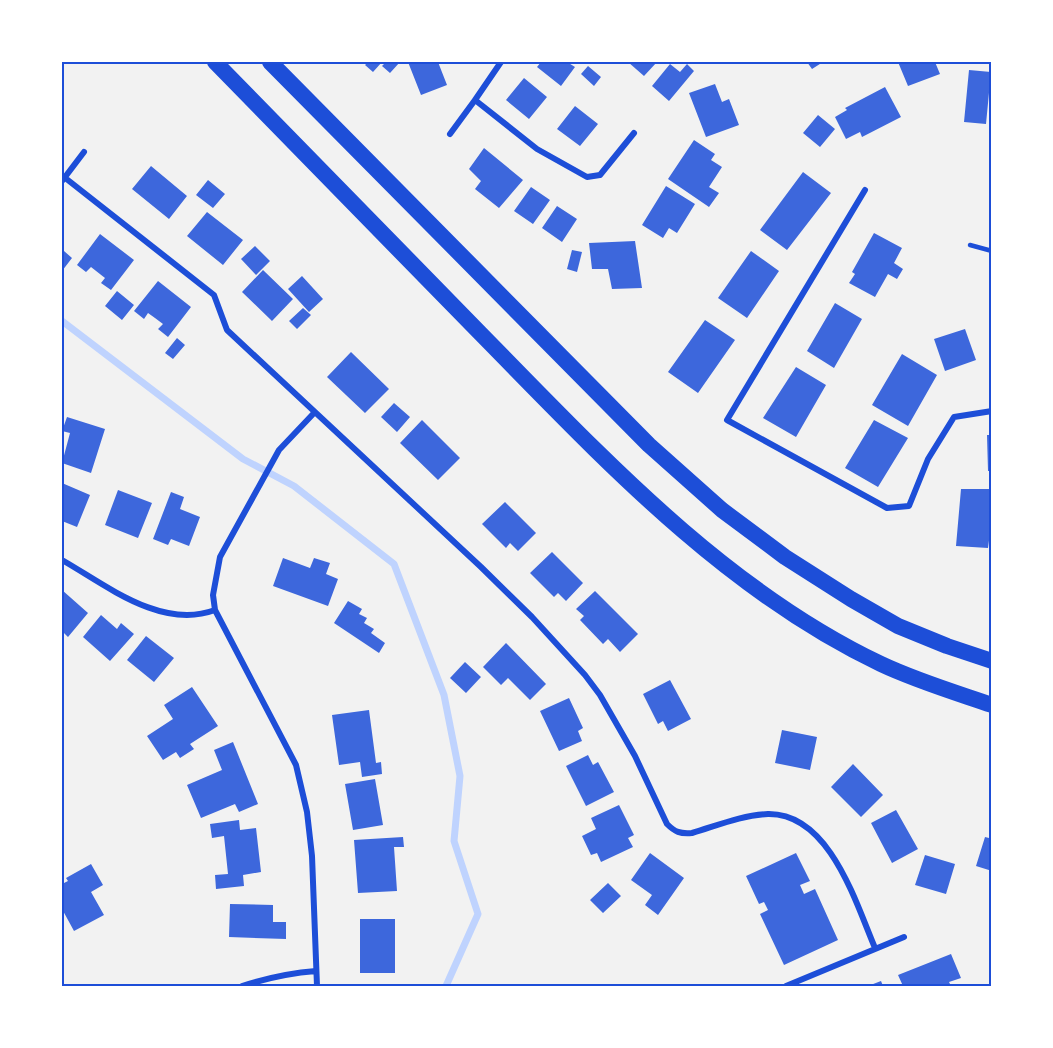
<svg xmlns="http://www.w3.org/2000/svg" width="1053" height="1048" font-family="'Space Grotesk',sans-serif">
  <rect width="100%" height="100%" fill="#f2f2f2"/>
  <g fill="none" stroke-linecap="round" stroke-linejoin="round">
    <!-- stream -->
    <path stroke="#bfd3fe" stroke-width="7" d="M62,321L243,459L294,486L394,564L444,695L460,776L454,841L478,914L446,986"/>
  </g>
  <!-- building -->
  <path fill="#3d67dc" d="M368,62H382L373,72L365,65Z
    M386,62H400L390,73L382,66Z
    M408,62H438L447,85L421,95Z
    M541,62H567L575,67L561,86L537,67Z
    M628,62H657L644,76Z
    M807,62H823L812,69Z
    M898,62H935L940,74L908,86Z
    M670,64L680,72L687,64L694,71L669,101L652,86Z
    M588,66L601,77L594,86L581,74Z
    M969,70L991,72L986,124L964,122Z
    M524,78L547,97L529,119L506,100Z
    M715,84L722,102L729,99L739,125L706,137L689,93Z
    M885,87L901,117L862,137L860,132L846,139L835,117L847,110L845,108Z
    M575,106L598,124L580,146L557,129Z
    M818,115L835,129L820,147L803,133Z
    M694,140L715,154L711,160L722,167L709,187L719,193L709,207L668,179Z
    M484,148L523,180L499,208L475,189L481,181L469,169Z
    M151,166L187,196L169,219L132,189Z
    M803,172L831,193L787,250L760,230Z
    M208,180L225,194L213,208L196,195Z
    M666,186L695,204L677,233L669,228L663,238L642,225Z
    M531,187L550,200L533,224L514,211Z
    M557,206L577,219L562,242L542,228Z
    M207,212L243,240L223,265L187,236Z
    M874,233L902,248L894,263L903,269L897,279L888,274L875,297L849,283L855,274L852,272Z
    M100,234L134,260L111,290L101,283L105,278L91,267L86,272L77,265Z
    M635,241L642,288L612,289L608,269H592L589,243Z
    M255,246L270,261L256,275L241,259Z
    M572,250L582,252L577,272L567,269Z
    M64,251L72,258L62,271V254Z
    M751,251L779,271L747,318L718,298Z
    M263,270L293,299L272,321L242,292Z
    M302,276L323,299L309,312L288,289Z
    M158,281L191,307L168,337L158,329L163,324L155,318L148,313L144,319L134,311Z
    M117,291L134,305L122,320L105,306Z
    M835,303L862,319L834,368L807,351Z
    M303,308L311,315L297,329L289,321Z
    M705,320L735,340L698,393L668,372Z
    M965,329L976,360L945,371L934,339Z
    M177,338L185,345L173,359L165,353Z
    M351,352L389,389L365,413L327,377Z
    M902,354L937,375L908,426L872,405Z
    M796,367L826,385L796,437L763,418Z
    M394,403L410,417L397,432L381,417Z
    M67,417L105,429L91,473L62,463L70,433L62,431Z
    M422,420L460,458L438,480L400,443Z
    M874,420L908,438L878,487L845,468Z
    M987,435H992V471H988Z
    M62,483L90,495L77,527L62,521Z
    M961,489H992V518L988,548L956,546Z
    M118,490L152,503L138,538L105,525Z
    M171,492L184,497L180,509L200,517L189,546L171,539L168,545L153,539Z
    M505,502L536,533L518,551L510,543L506,548L482,524Z
    M552,552L583,583L566,601L558,593L554,597L530,573Z
    M283,558L310,568L314,558L330,563L326,574L338,579L328,606L273,586Z
    M62,590L88,613L68,637L62,631Z
    M595,591L638,634L620,652L608,639L603,644L580,620L584,616L576,609Z
    M348,601L362,609L359,614L367,618L364,623L374,629L371,633L385,643L379,653L334,623Z
    M101,615L117,629L121,623L134,634L110,661L83,637Z
    M146,636L174,658L154,682L127,660Z
    M506,643L546,684L530,700L508,678L501,685L483,667Z
    M465,662L481,677L466,693L450,678Z
    M670,680L691,719L668,731L663,721L658,724L643,694Z
    M192,687L218,726L190,744L194,749L180,758L176,752L163,760L147,736L173,719L164,705Z
    M569,698L583,728L578,731L582,741L559,751L540,711Z
    M369,710L376,763L381,762L382,774L362,777L360,762L339,765L332,715Z
    M782,730L817,737L810,770L775,763Z
    M233,742L258,804L239,812L235,804L201,818L187,785L222,770L214,750Z
    M588,755L593,765L598,762L614,792L586,806L566,766Z
    M853,764L883,795L861,817L831,787Z
    M375,779L383,825L353,830L345,784Z
    M619,805L634,835L628,838L633,847L601,862L597,853L591,855L582,836L596,829L591,818Z
    M896,810L918,849L892,863L871,823Z
    M239,820L240,830L256,828L261,872L243,875L244,886L216,889L215,875L228,874L224,836L212,838L210,824Z
    M991,831H992V871L976,866L985,837L989,838Z
    M403,837L404,847H394L397,891L358,893L354,840Z
    M650,853L684,878L658,915L645,905L652,895L631,880Z
    M796,853L810,881L800,885L804,894L815,889L838,940L784,965L760,914L768,910L764,902L759,904L746,876Z
    M925,855L955,864L946,894L915,885Z
    M91,864L103,885L91,892L104,915L74,931L62,909V884L68,881L66,878Z
    M608,883L621,896L603,913L590,900Z
    M230,904L273,905V922H286V939L229,937Z
    M360,919H395V973H360Z
    M951,954L961,978L949,982L951,986H903L898,975Z
    M881,981L883,986H868Z"/>
  <g fill="none" stroke-linecap="round" stroke-linejoin="round">
    <!-- service -->
    <path stroke="#1d4ed8" stroke-width="4.5" d="M970,245L992,251"/>
    <!-- minor -->
    <path stroke="#1d4ed8" stroke-width="6" d="M501,62L475,100L537,149L587,177L600,175L634,133
      M450,134L475,100
      M64,177L214,295L227,330L481,567L532,617L585,675L600,695L635,756L667,824C675,832 680,834 692,833C716,826 742,815 768,814C830,813 856,904 875,948
      M62,181L84,152
      M865,190L727,420L887,508L909,506L928,459L954,417L992,411
      M314,413L279,450L220,557L213,595L215,610L296,765L307,812L312,856L317,986
      M62,560C106,585 161,630 215,610
      M242,986C267,978 290,973 316,971
      M786,986L904,937"/>
    <!-- trunk -->
    <path stroke="#1d4ed8" stroke-width="16" d="M215,62C303,152 391,242 480,333C600,455 723,589 881,664C917,681 954,692 992,705
      M270,62L649,445L722,510L785,557L851,599L898,626L947,646L992,661"/>
  </g>
  <!-- border -->
  <rect width="1053" height="1048" fill="none" stroke="#ffffff" stroke-width="126"/>
  <rect x="63" y="63" width="927" height="922" fill="none" stroke="#1d4ed8" stroke-width="2"/>
</svg>
